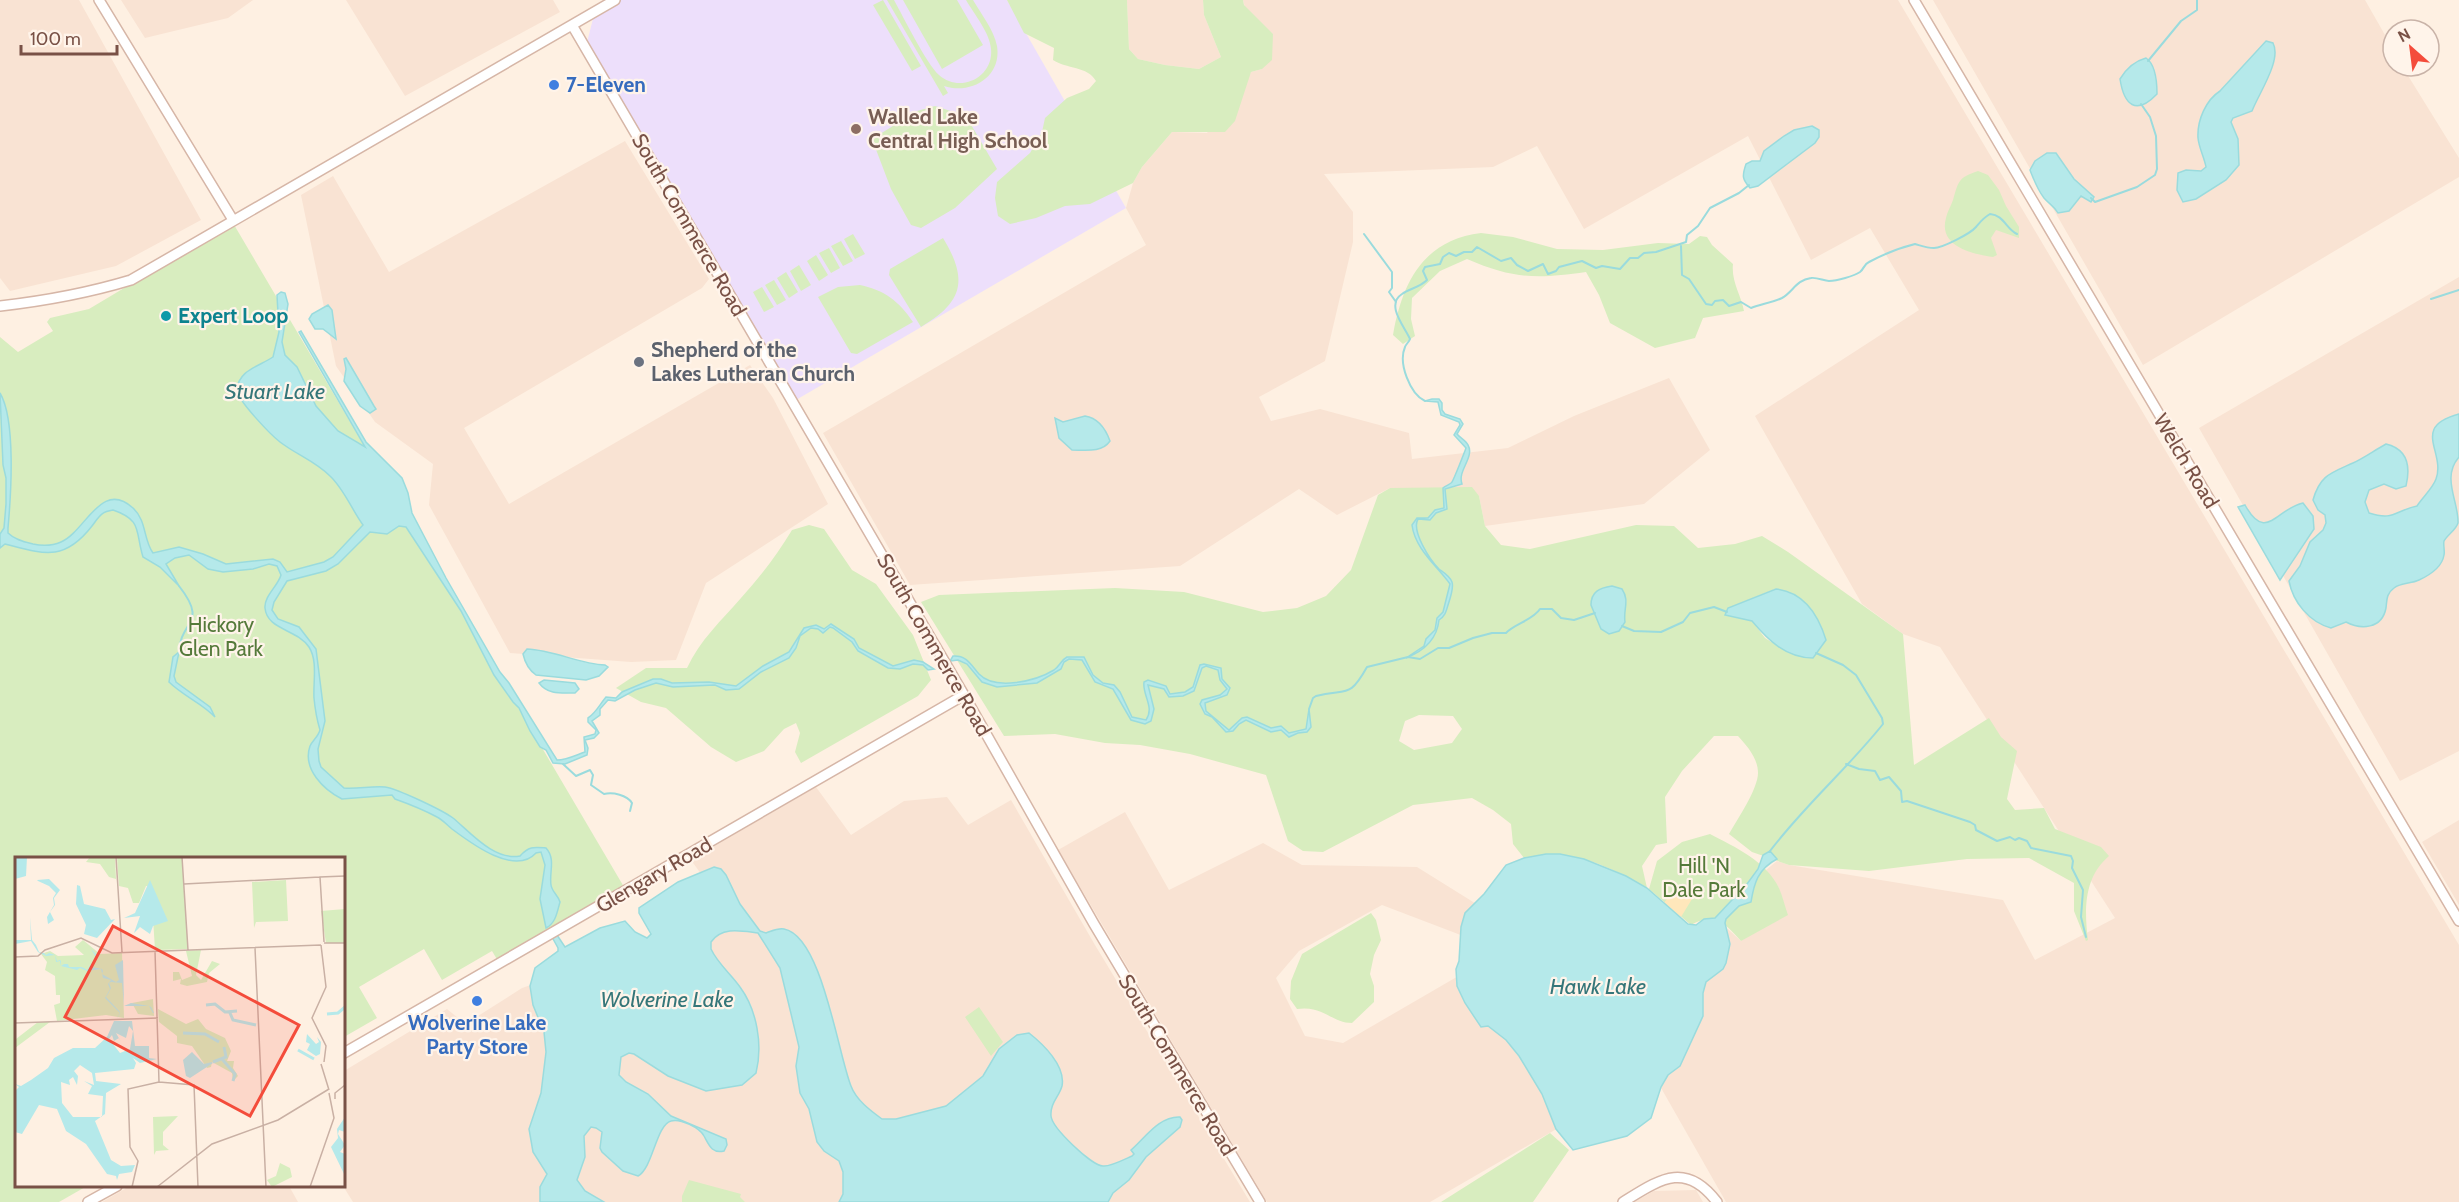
<svg xmlns="http://www.w3.org/2000/svg" width="2459" height="1202" font-family="Cabin,sans-serif">
  <rect width="100%" height="100%" fill="#fef0e2"/>
  <!-- residential -->
  <path fill="#f9e3d3" d="M0,0H79L201,220L116,266L10,291L0,278Z
    M121,0H253L228,18L145,38Z
    M346,0H553L560,12L405,96Z
    M1127,0H1203L1204,15L1221,57L1199,69L1165,65L1138,59L1129,49Z
    M1243,0H1898L2459,945V1202H1726L1636,1044L1719,921L1741,941L1779,888L1766,870L1777,861L1789,865L2003,900L2035,960L2115,918L1940,647L1903,634L1862,604L1755,416L1919,310L1870,228L1811,260L1748,136L1584,229L1537,146L1493,167L1324,174L1353,212V242L1325,361L1259,397L1271,421L1320,409L1409,433L1412,459L1508,448L1574,416L1669,378L1710,450L1644,504L1485,526L1479,496L1390,488L1337,515L1299,489L1180,566L910,585L823,433L1146,245L1126,208L1133,183L1142,167L1172,132L1207,133L1245,83L1251,72L1262,69Z
    M1933,0H2365L2393,49V66H2402L2459,158V177L2143,365Z
    M625,141L709,279L702,288L464,428L509,504L750,365L773,398L828,504L706,583L676,660L631,662L510,653L429,505L433,464L375,422L336,366L301,195L333,176L389,272Z
    M2459,277V751L2400,781L2199,428Z
    M816,787L851,835L904,801L947,797L968,825L1011,800L1095,945L1250,1202H353L343,1186L344,1071L447,1009L463,1022L478,1016L522,988L732,917L691,860Z
    M1125,812L1169,890L1263,843L1302,865L1417,867L1494,915L1479,942L1382,905L1299,951L1276,978L1305,1036L1343,1043L1467,971L1522,1056L1560,1127L1430,1202H1267L1058,850Z
    M2459,820V905L2422,842Z
    M130,1186H289L298,1202H102Z
    M1696,1190L1703,1202H1634L1654,1191Z"/>
  <!-- education -->
  <path fill="#eddffb" d="M615,0H1007L1126,208L789,404L585,50L595,11Z"/>
  <!-- green -->
  <path fill="#d8edbf" fill-rule="evenodd" d="M883,0L921,66L912,71L873,5Z
    M887,0H894C904,18 926,63 939,75C960,94 994,77 991,49C990,33 974,14 966,0H973C981,14 994,30 997,46C1002,77 971,95 944,86L948,93L943,96Z
    M903,0H957L983,45L942,69Z
    M1007,0H1127L1129,49L1138,59L1165,65L1199,69L1221,57L1204,15L1203,0H1243L1244,5L1273,34L1272,60L1262,69L1251,72L1235,121L1225,132H1172L1142,167L1133,183L1090,204L1065,206L1036,218L1010,224L998,216L995,198L997,182L1030,153L1042,132L1045,118L1067,98L1089,89L1096,81C1088,66 1066,69 1053,60L1054,48L1024,33Z
    M935,106L966,116L997,169L955,208L921,228L911,225L891,189L872,139L917,111Z
    M1978,171L1988,175L1999,190L2006,206L2019,227V238L1996,230L1991,238L1997,255L1993,257C1972,254 1938,246 1946,218C1947,212 1951,206 1953,200C1959,180 1958,178 1978,171Z
    M233,223L624,887L498,961L492,951L442,980L424,949L359,987L377,1018L344,1037V858H16V1186H87L59,1202H0V337L18,352L53,331L47,322L50,318L89,309Z
    M1481,233L1513,237L1557,249L1603,250L1658,243L1689,244L1700,236L1707,237L1712,245L1733,264C1731,281 1741,295 1744,311L1703,318L1695,338L1655,348L1610,323L1599,295L1586,272C1537,279 1513,279 1467,259L1440,271L1412,298L1411,319L1415,336L1403,344L1393,335C1402,283 1423,240 1481,233Z
    M853,234L865,254L855,259L844,239Z
    M943,238C968,279 964,302 921,327L889,275L890,269Z
    M841,241L853,261L843,266L831,246Z
    M829,248L840,268L831,273L819,253Z
    M816,255L828,275L819,281L807,261Z
    M799,265L811,285L801,291L790,271Z
    M786,272L798,292L789,298L777,278Z
    M774,280L786,300L777,305L765,285Z
    M860,285C884,290 899,301 913,322L857,354L851,353L818,297L838,287Z
    M762,287L774,307L764,312L753,292Z
    M1472,487L1479,496L1485,526L1501,545L1530,549L1636,525L1674,526L1698,548L1735,544L1762,536L1788,552L1903,634L1914,765L1989,718L2001,737L2017,751L2007,799L2015,810L2044,808L2055,829L2101,847L2109,856C2084,877 2084,909 2088,940L2086,941L2074,911V883L2029,858L1967,859L1869,871L1789,865L1752,852L1729,834C1737,820 1758,789 1758,773C1758,758 1747,746 1738,736H1714L1682,771L1665,797L1667,843L1656,845L1642,866L1647,888C1603,864 1575,849 1524,858L1513,844L1511,824L1493,810L1472,798L1413,805L1323,852L1303,851L1288,841L1266,775L1190,754L1140,745L1105,743L1055,734L1004,736L921,602L939,595L1115,588L1184,592L1263,612L1297,608L1326,596L1351,570L1378,495L1390,488ZM1605,587L1621,588C1636,608 1616,618 1601,629L1591,605L1595,593ZM1775,589C1804,592 1819,615 1825,641L1813,658L1781,648L1765,638L1752,621L1743,618L1728,608ZM1419,715L1453,716L1462,729L1452,743L1414,750L1399,741L1405,721Z
    M809,525L824,529L852,570L876,584L913,635L931,680L918,696L801,763L795,752L800,733L796,723L784,729L764,751L736,762L711,747L666,708L641,702L616,688L646,668H687C700,640 721,621 741,598C760,577 777,555 792,530Z
    M1710,834C1735,847 1766,861 1779,888C1783,897 1785,907 1788,915L1741,941C1725,924 1716,911 1691,925L1649,889L1657,861L1682,842Z
    M1371,913L1376,920L1381,940L1374,955L1370,974L1374,986V1002L1352,1023C1331,1023 1324,1005 1297,1009L1290,999L1291,981L1302,954Z
    M979,1007L1003,1042L991,1056L965,1017Z
    M1550,1133L1569,1150L1533,1202H1441Z
    M689,1180L741,1194L740,1197L745,1202H682V1196Z"/>
  <!-- sand -->
  <path fill="#ffe7bb" d="M1675,888L1692,899L1681,917L1664,903Z"/>
  <!-- water -->
  <path fill="#b5e9ea" stroke="#9adbdd" stroke-width="1.5" d="M2266,41L2273,43C2282,60 2259,93 2252,111L2233,118L2231,122L2238,139L2239,165L2226,180L2196,199L2183,202L2177,190L2178,173L2186,170L2201,171L2206,167C2204,157 2199,148 2198,138C2197,120 2206,100 2220,91Z
    M2146,58C2155,64 2157,82 2157,94C2136,116 2124,105 2120,79C2126,69 2135,61 2146,58Z
    M1812,126L1819,130V137L1815,143L1758,186L1750,188C1742,179 1742,176 1746,164L1752,161H1760L1764,151L1784,136L1794,130Z
    M2047,153H2056L2074,179L2094,197L2091,202L2081,196L2069,211L2058,213C2054,206 2049,204 2044,198C2037,189 2034,180 2030,170L2035,161Z
    M281,292L285,293L288,304L282,342L285,355L297,367L316,406L338,431L365,447L299,332L301,331L366,442L402,478L408,493L412,513L446,578L500,672L509,683L557,760C567,760 576,755 585,752L584,737L595,734L596,730L588,722V718C596,713 600,704 606,697L616,698L622,692L653,679H661L672,683L709,682L736,686L763,666L789,652L804,628L816,625L824,629L831,624L854,639L859,648L893,666L914,660L923,662L934,669L928,670L923,665L913,664L900,669L888,668L858,651L852,642L833,628L830,627L823,633L818,629L811,628L800,636L796,648L789,658L761,672L739,689L726,690L715,685L673,687L656,683L635,690L615,701L608,700L600,709V715L592,721L599,733L594,738L585,740L588,748L587,755L565,764L553,763L546,750L540,747L530,731L519,708L513,702L494,675L461,611L406,527L399,526L387,534L370,532L338,564L326,571L287,581L274,602L272,610L278,619L299,627L316,649L325,721L318,749L319,761L321,767L344,788C358,789 371,786 385,787C398,789 442,810 453,818C470,832 494,861 520,856C529,846 534,847 546,848C556,859 549,872 551,885C552,892 558,895 560,902C557,912 556,923 546,928L540,899L545,865L541,852L536,853C515,876 472,844 452,829C447,825 443,820 437,817C424,810 409,804 395,799L392,795L342,799C324,790 302,769 310,746C313,740 318,737 320,730C317,720 315,709 314,698C313,682 318,661 309,647C297,629 267,630 265,608C264,596 278,586 281,575L277,566L269,564L253,569L223,572L208,569L189,555L175,558L166,564L179,586L160,567L143,557C135,532 143,520 113,510C100,512 99,517 92,526C64,562 44,554 5,544L0,548V534L4,528L6,504V478L3,465L0,393C16,420 11,495 8,528V533C15,540 25,542 33,544C42,546 52,546 61,542C86,531 101,479 133,508C147,521 143,539 153,553L179,547L203,554L226,564L273,559L280,562L287,572L324,562L333,557L363,525C352,510 344,489 330,476C315,461 297,455 280,442C271,435 237,400 237,390C238,370 260,366 273,357L279,332L277,295Z
    M328,305L332,310L336,339L323,329H315L309,319L312,314Z
    M346,358L374,406L376,409L370,413L360,406L344,381L346,369L344,359Z
    M1432,399H1439L1442,403V410L1445,414L1460,419L1463,424L1457,434C1460,438 1466,440 1468,445C1475,457 1457,471 1462,484L1445,489L1447,509L1436,513L1430,520L1418,519C1411,531 1430,560 1439,569C1443,572 1450,576 1452,582C1454,588 1450,599 1448,605C1446,612 1445,616 1439,620C1437,639 1424,651 1406,658L1424,646L1426,639L1435,630L1437,618L1443,612L1450,584C1437,566 1415,549 1412,525L1417,518H1428L1435,510L1444,508L1443,488C1445,486 1451,484 1452,482C1454,479 1465,451 1466,448L1454,435L1460,425L1459,422L1441,415L1438,402L1425,401Z
    M2459,414V457C2441,477 2459,502 2458,523C2456,530 2447,535 2444,541C2443,545 2445,551 2444,555C2442,567 2430,575 2419,580C2411,584 2401,582 2394,588C2386,594 2387,600 2386,608C2382,629 2361,630 2346,622L2331,628C2309,622 2293,602 2289,581L2300,566L2310,542L2323,530L2326,523L2325,515L2318,510L2313,500C2320,475 2331,473 2353,463C2364,458 2375,450 2386,444C2407,449 2411,465 2406,486L2396,489L2384,484L2369,490L2365,502L2369,513C2394,521 2394,511 2417,506C2422,498 2433,488 2436,479C2446,452 2410,427 2459,414Z
    M1085,416C1098,418 1106,430 1110,441C1102,453 1085,450 1072,450L1059,438L1055,418L1063,422Z
    M2303,503L2313,516L2314,529L2280,580L2238,507L2245,505C2266,543 2276,509 2303,503Z
    M1612,586L1622,589C1630,601 1623,609 1625,622L1619,631L1609,634L1601,629L1591,605C1591,592 1599,588 1612,586Z
    M1776,589C1803,592 1818,614 1826,640L1813,658C1786,658 1768,640 1752,621L1725,615L1728,608Z
    M527,649C554,650 579,664 605,665L608,667L599,676L586,680L536,675C529,670 525,663 523,654Z
    M179,652L174,676L176,682L210,707L215,717C202,703 183,696 169,682L173,657Z
    M953,656C967,655 971,665 979,674C995,691 1036,681 1054,670C1060,666 1061,660 1067,657H1084L1093,675L1103,683L1114,685L1120,692L1132,717L1146,720C1155,707 1142,695 1144,682L1148,680L1166,686L1170,694L1185,692L1193,687L1200,665L1204,664L1221,668L1222,679L1230,688L1227,695L1205,703L1206,711L1229,730L1242,718L1247,717L1271,728L1281,726L1289,733L1306,729L1309,709L1311,727L1307,732L1298,733L1289,737L1281,730L1271,732L1246,720L1239,724L1233,731L1226,732L1212,717L1205,714L1200,704L1202,700L1220,695L1227,689L1220,680L1218,670L1206,666L1202,668L1194,691L1183,696L1169,697L1164,689L1148,685L1154,709L1151,721L1145,724L1131,720L1113,689L1095,682L1082,660L1069,659L1064,662L1061,669L1037,683L997,687L982,682L967,664L958,660L950,661Z
    M544,680L575,683L579,689L575,693C561,693 548,695 539,683Z
    M1770,851L1777,859C1758,869 1754,883 1751,902L1739,906L1726,919L1725,923L1730,944L1726,963L1723,969L1706,982L1703,993V1016L1680,1066L1668,1075L1661,1087L1651,1118L1627,1136L1573,1150L1556,1129L1542,1094L1519,1056L1506,1040L1488,1026L1481,1027L1465,1003L1457,986L1456,969L1459,961L1461,927L1465,913L1484,894L1506,865L1524,858L1546,854H1560L1584,859L1626,876L1647,888L1688,924L1696,925L1704,919L1715,918L1747,884L1758,869L1763,855Z
    M714,867L721,869L726,875L740,904L760,931L766,933C772,931 777,928 784,929C822,936 838,1054 851,1086C856,1100 871,1111 882,1119H896L946,1106L983,1076L999,1049L1017,1035L1029,1033C1043,1044 1066,1066 1062,1086C1059,1097 1050,1103 1051,1116C1052,1128 1092,1166 1103,1166C1110,1167 1127,1158 1132,1156L1134,1154L1131,1150C1145,1138 1159,1116 1180,1117L1182,1120L1180,1127L1146,1157L1129,1180L1113,1193L1108,1202H839L843,1194V1172L839,1161L824,1151L817,1142L809,1109L800,1093L796,1066L799,1047L780,968L758,933C742,931 722,926 711,942V949C718,964 731,974 740,987C757,1010 763,1045 756,1073L742,1085L706,1091L668,1076L634,1054L629,1053L621,1057L619,1075L626,1082L648,1094L671,1116L726,1139L727,1145L724,1151C712,1154 709,1145 704,1136C700,1128 680,1118 671,1121C656,1125 653,1168 638,1176L623,1171L602,1152L600,1148L602,1132L596,1128L591,1127L584,1136L585,1157L577,1180L585,1191L604,1202H540V1187L547,1174L533,1152L529,1129L541,1093L546,1052L544,1032L533,1005L530,986L535,968L558,951V948L552,937L557,935L565,947L600,928L625,921L635,932L647,938L651,934L639,913V908L678,882Z"/>
  <g fill="none" stroke-linecap="round" stroke-linejoin="round">
    <!-- stream -->
    <path stroke="#9adbdd" stroke-width="2" d="M2148,61L2181,21L2197,10V0
      M2091,198L2095,202L2137,187L2155,175L2157,169L2156,136L2150,117L2141,104
      M1364,234L1392,272V288L1389,292L1396,302
      M1681,246L1682,275L1689,279L1706,304L1712,305L1715,301L1723,300L1729,306L1741,302L1751,308C1761,304 1771,303 1782,298C1793,292 1796,280 1811,278C1817,277 1824,281 1829,281C1837,281 1854,276 1860,272C1864,269 1864,264 1869,262C1884,254 1899,248 1915,244C1922,246 1927,248 1934,248C1942,248 1970,234 1976,227C1981,221 1983,218 1990,214C2004,215 2006,229 2017,234
      M2431,299L2459,290
      M1425,401C1410,394 1398,363 1405,347C1406,344 1409,342 1410,339C1405,327 1385,305 1402,294C1410,288 1419,288 1427,280L1423,271L1425,267L1440,264L1443,257L1449,253L1456,256L1464,252H1472L1477,247L1501,261L1511,258L1517,265L1528,271L1543,264L1548,274L1556,271L1559,267L1582,261L1596,268L1602,266L1620,269L1630,258H1638L1644,253L1656,252L1686,242L1687,235L1698,226L1710,208L1739,193L1749,185
      M1622,626L1634,631L1661,632L1683,622L1690,613L1714,607L1727,612
      M179,652C180,620 209,624 179,586
      M1309,709L1313,698L1316,696C1348,688 1349,699 1367,667L1408,657L1420,659L1438,648H1449L1473,638L1492,633H1506C1514,624 1533,620 1540,609H1552L1561,618L1574,620L1595,613
      M563,764L576,776L590,770L593,775L591,785L604,794C613,792 627,795 632,803L630,811
      M1846,764L1859,769L1875,771L1880,780L1889,777L1901,791L1902,802L1907,801L1970,822L1975,825L1976,830L1997,841L2010,837L2015,840L2019,838L2027,841L2031,848L2071,856L2073,861L2072,868L2083,890L2081,917L2086,937
      M1770,851C1805,805 1848,768 1883,724L1882,718L1856,675L1843,665L1816,653"/>
    <!-- secondary casing -->
    <g stroke="#d6b6a7" stroke-width="12">
      <path id="secondary" d="M99,0L233,220
        M1914,0L2459,921
        M572,25L964,695L1094,924L1260,1202
        M0,306C44,301 88,293 131,280L615,0
        M344,1053L964,695
        M88,1202L117,1186
        M1623,1202C1659,1180 1685,1160 1717,1202"/>
    </g>
    <!-- secondary -->
    <use href="#secondary" stroke="#fff" stroke-width="9"/>
  </g>
  <!-- markers -->
  <g fill="#3f7fe0" stroke="#fff4ea" stroke-width="2">
    <circle cx="554" cy="85" r="6"/>
    <circle cx="477" cy="1001" r="6"/>
  </g>
  <circle fill="#8d6e63" stroke="#fff4ea" stroke-width="2" cx="856" cy="129" r="6"/>
  <circle fill="#0f9aa8" stroke="#fff4ea" stroke-width="2" cx="166" cy="316" r="6"/>
  <circle fill="#6b7280" stroke="#fff4ea" stroke-width="2" cx="639" cy="362" r="6"/>
  <g text-anchor="middle" stroke-width="4.5" stroke-linejoin="round" paint-order="stroke">
    <!-- shop labels -->
    <g font-size="21" font-weight="bold" fill="#366cbe" stroke="#fff4ea" text-anchor="start">
      <text x="566" y="92">7-Eleven</text>
      <text x="477" y="1030" text-anchor="middle">Wolverine Lake<tspan x="477" dy="24">Party Store</tspan></text>
    </g>
    <!-- education labels -->
    <g font-size="21" font-weight="bold" fill="#785e54" stroke="#fff4ea" text-anchor="start">
      <text x="868" y="124">Walled Lake<tspan x="868" dy="24">Central High School</tspan></text>
    </g>
    <!-- street labels -->
    <g font-size="21" fill="#795146" stroke="#fff4ea">
      <text transform="translate(689 225) rotate(60)" y="7">South Commerce Road</text>
      <text transform="translate(2186 461) rotate(59)" y="7">Welch Road</text>
      <text transform="translate(934 645) rotate(60)" y="7">South Commerce Road</text>
      <text transform="translate(654 875) rotate(-30)" y="7">Glengary Road</text>
      <text transform="translate(1177 1065) rotate(59)" y="7">South Commerce Road</text>
    </g>
    <!-- culture labels -->
    <g font-size="21" font-weight="bold" fill="#0d838f" stroke="#fff4ea" text-anchor="start">
      <text x="178" y="323">Expert Loop</text>
    </g>
    <!-- worship labels -->
    <g font-size="21" font-weight="bold" fill="#5b616d" stroke="#fff4ea" text-anchor="start">
      <text x="651" y="357">Shepherd of the<tspan x="651" dy="24">Lakes Lutheran Church</tspan></text>
    </g>
    <!-- park labels -->
    <g font-size="21" fill="#557a3a" stroke="#fff4ea">
      <text x="221" y="632">Hickory<tspan x="221" dy="24">Glen Park</tspan></text>
      <text x="1704" y="873">Hill 'N<tspan x="1704" dy="24">Dale Park</tspan></text>
    </g>
    <!-- water labels -->
    <g font-size="22" font-style="italic" fill="#357679" stroke="#fff4ea">
      <text x="275" y="399">Stuart Lake</text>
      <text x="1598" y="994">Hawk Lake</text>
      <text x="667" y="1007">Wolverine Lake</text>
    </g>
  </g>
  <!-- overview -->
  <g transform="translate(15 857)">
    <rect width="330" height="330" fill="#fef0e2"/>
    <path d="M75,0H100L101,22L94,20L85,7L71,5ZM102,0H167L173,92L140,93L136,29H131L124,46H118L113,31L104,29ZM271,23L273,64L241,65L239,71L237,25ZM330,52V86H311L306,54ZM68,83L85,97L107,96L109,161L91,158L42,164L39,148L45,146V138H41L40,119L30,113L32,105L26,97L35,94L43,99L69,98L60,90ZM186,93L181,118L186,123L197,104L205,107L194,116L192,125L172,129L165,127L166,122L158,124V115H164L167,123L177,119L171,94ZM138,142L139,159L123,157L117,146ZM143,152L171,167L183,162L191,172L210,181L216,194L212,204H219L218,211L223,219L218,224L217,216L197,205L196,210L192,211L177,189L162,186V179L144,165ZM23,165H35L0,191L1,182ZM163,259L148,275V288L154,293L141,294L139,298L138,260ZM265,306L275,311L277,320L257,330L252,323L261,319Z" fill="#d8edbf"/>
    <path d="M12,0L11,19L0,22V1ZM34,22L45,33L39,41L40,48L35,55L39,63L33,67L32,60L39,48L38,41L41,36L34,29L23,24L22,23ZM135,23L153,64L138,69L135,77L125,70L119,76L125,59L109,61L120,56ZM62,28L65,29L69,47L90,52L96,63L100,62L82,81L69,77L71,68L61,47ZM15,60L17,83L21,88L24,95L29,96L31,98L34,96L40,98L42,104L45,103L46,104V109L49,107H53L54,110H66L69,111L72,113L81,100L76,92L82,98V101L77,110L87,112L88,114L87,117L101,125L104,123L100,108L108,103L109,149L116,146L134,149L136,150L139,156H140H138L134,149H109L107,126L96,125L94,126L96,131L93,137L91,140L105,155L102,162L105,156L90,141L95,132L93,127L96,123L88,121L86,112L72,114L65,111L62,113L46,109L45,104L41,105L40,98L31,99L23,95L16,84L0,87V83H16ZM99,164H117L120,189H134V201L142,202L125,206L118,201L121,206L119,212L80,216L81,224L106,227L91,236L90,257L80,264L96,303L106,309L120,308L117,315L104,317L102,323L101,319L92,317L71,287L51,274L42,252L24,248L7,277L0,275V234L4,230L0,227L6,229L16,223L33,211L39,201L58,191H80L92,180ZM114,169L118,174L115,192L105,196L94,182L97,178L99,184L104,181L106,185L101,176L111,181ZM65,208L77,216L79,228L69,224L77,229L73,237L88,239L87,260H58L47,246L46,225L55,228L54,223L58,220L62,228L63,219L59,214ZM292,177L301,187L304,185L302,180L306,185L305,197L301,199L292,193L295,187L291,185ZM177,195L189,207L197,205L198,206L175,221L171,219L168,203ZM330,260V275L324,273L323,277L330,288L325,295L330,297V319L316,290L323,281L322,272Z" fill="#b5e9ea" fill-rule="evenodd"/>
    <path fill="none" stroke="#b5e9ea" stroke-width="3" d="M191,148L200,147L210,155L222,154M215,156L218,163L241,168M312,157L323,156L330,150M168,176L190,177L204,185M283,193L299,202M207,202L220,217L218,224M198,205L211,200L209,190"/>
    <path fill="none" stroke="#c9b0a4" stroke-width="1.5" d="M101,0L107,95M167,0L173,93M169,27L305,20M309,85L305,20L330,19M309,86H330M306,88L311,130L297,161L311,189L309,205M240,91L251,330M140,94L144,225M0,100L23,99L30,93L66,81L97,96L306,88M0,166L143,161M306,207L314,233M320,242V236L330,228M117,330L123,304L115,290L113,232L144,225L179,228L183,330M142,330L197,287L263,263L314,232M295,330L319,261L314,236"/>
    <path fill="#f44c3b" fill-opacity="0.15" stroke="#f44c3b" stroke-width="3" d="M98,69L284,168L235,259L50,160Z"/>
    <rect width="330" height="330" fill="none" stroke="#795146" stroke-width="3"/>
  </g>
  <!-- north arrow -->
  <g transform="translate(2411 48) rotate(332)"><circle r="28" fill="#fff4ea" stroke="#c9b3a8" stroke-width="1.5"/>
  <path d="M0-4.5L10 22L0 15L-10 22Z" fill="#f44c3b"/>
  <text y="-9" font-size="16" font-weight="bold" text-anchor="middle" fill="#795146">N</text>
  </g>
  <!-- scale -->
  <path d="M21 45v9h96v-9" fill="none" stroke="#795146" stroke-width="3"/>
  <text x="30" y="45" font-size="18" fill="#795146" stroke="#fff4ea" stroke-width="4.5" paint-order="stroke">100 m</text>
</svg>
